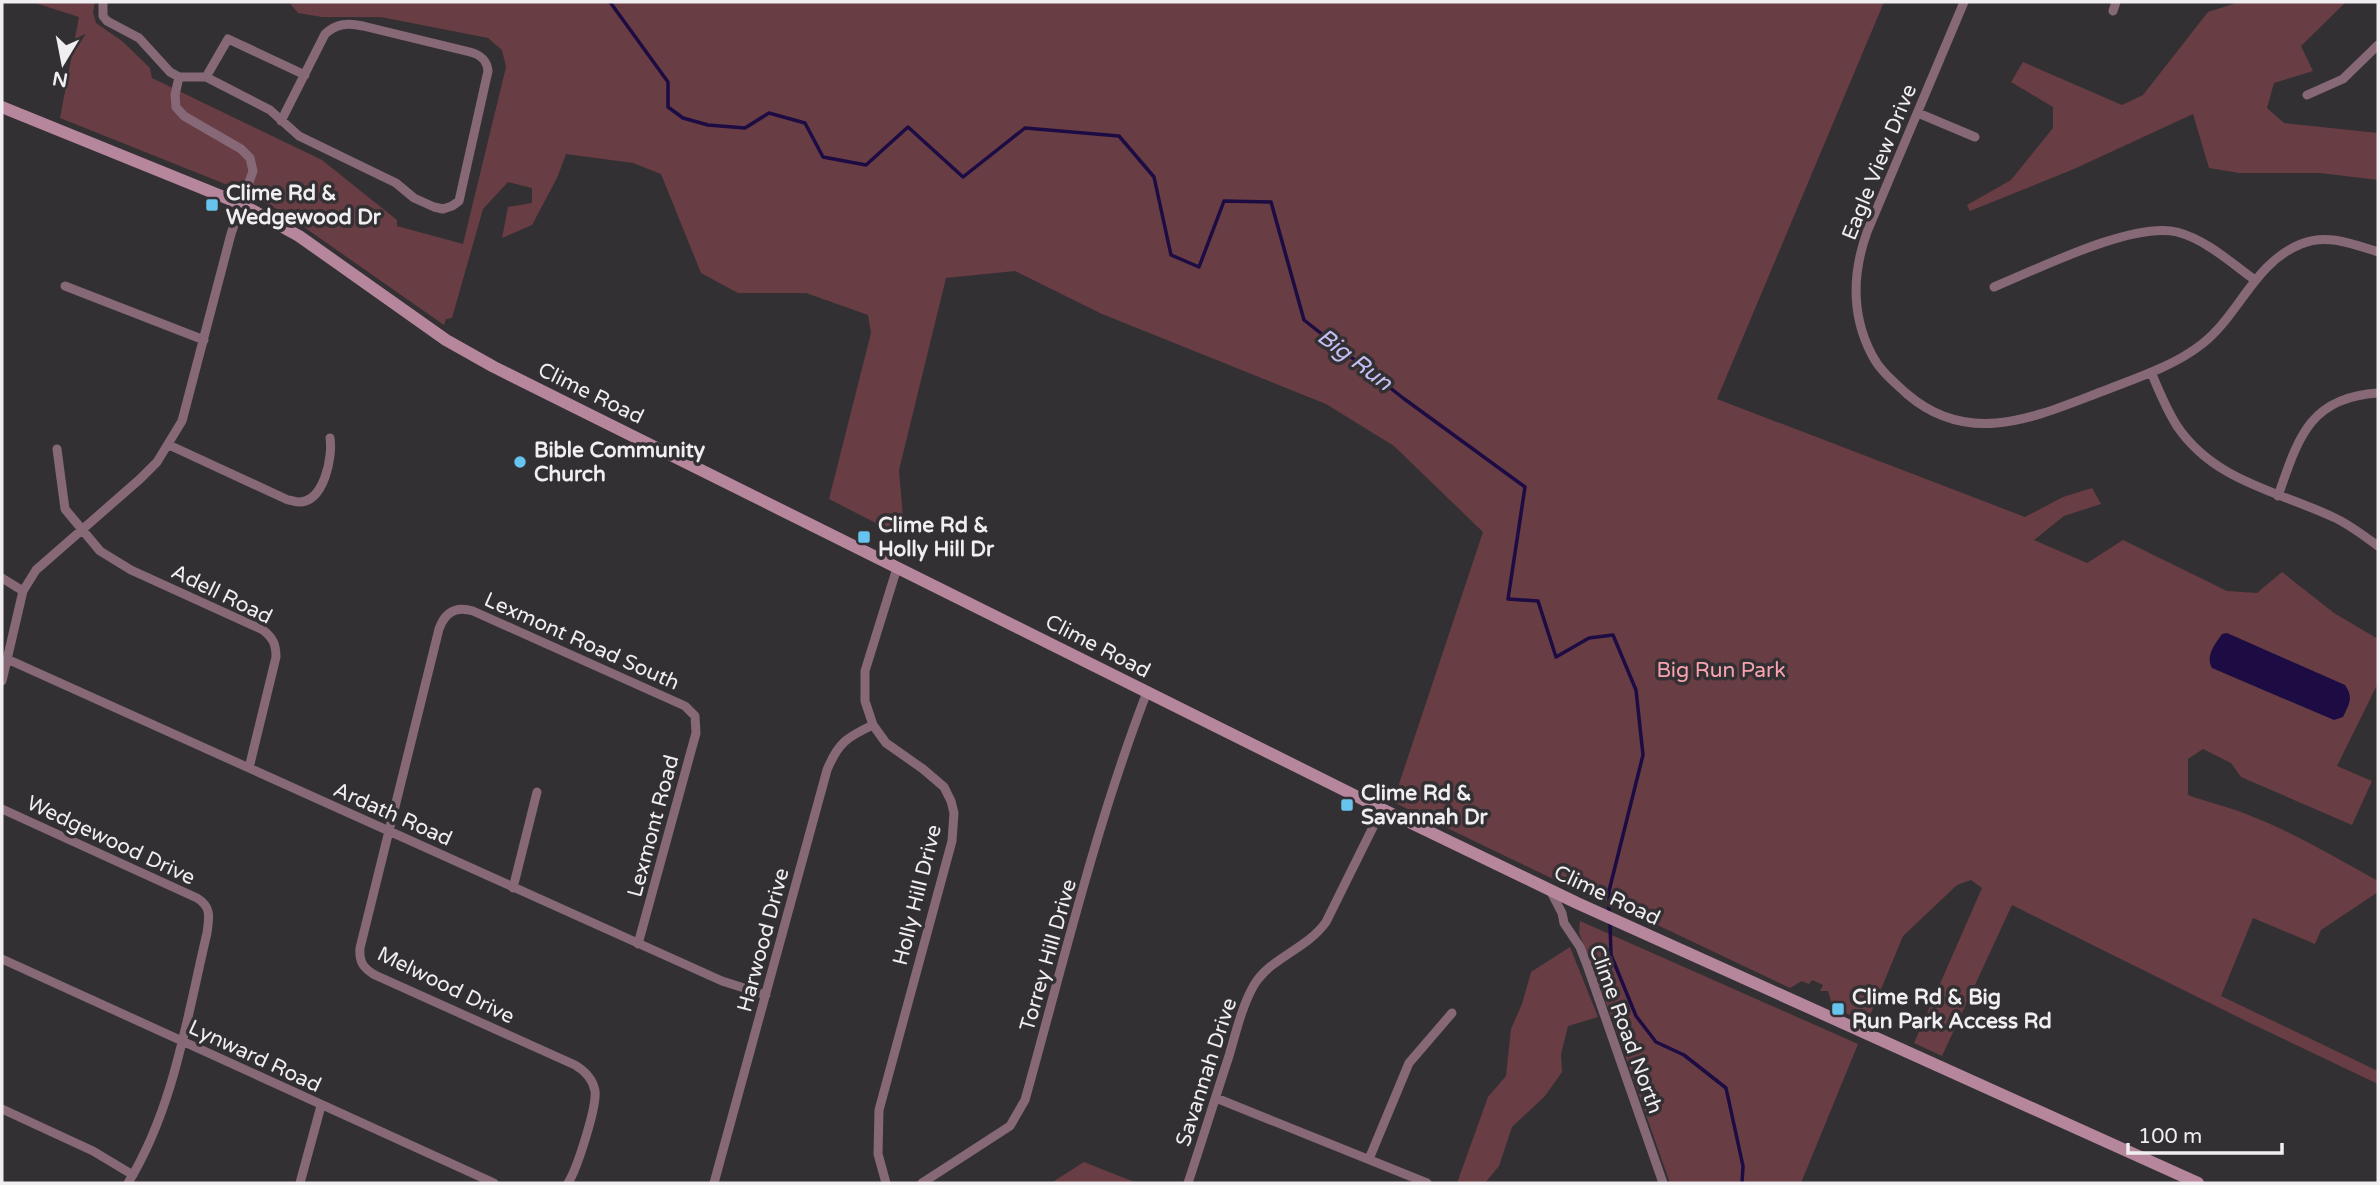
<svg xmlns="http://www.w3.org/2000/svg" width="2380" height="1185" font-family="'Varela Round',sans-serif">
  <rect width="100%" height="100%" fill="#333033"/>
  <!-- green -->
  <path fill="#683d44" d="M32,2H95L93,12L96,23L122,41L150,68L152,78L322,160L397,220V226L463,244L506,67L502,50L488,38L381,17H322L298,13L289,2H1884L1717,399L2025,517L2063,497L2092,488L2101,504L2064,516L2034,540L2087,563L2123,540L2227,591L2257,593L2282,572L2334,613L2378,639V683L2337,766L2372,781L2352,825L2241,777L2231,763L2203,749L2188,759V795C2210,803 2234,808 2256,818C2298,835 2338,859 2378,881V892L2321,930L2315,944L2253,918L2221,996L2378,1071V1084L2250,1023L2012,905L1942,1056L1914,1043L1982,888L1971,880L1957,885L1903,936L1867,1023L1833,1007L1828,991H1820L1823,985L1812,980L1809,984L1802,981L1790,988L1588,892L1572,888L1393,802L1483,532L1394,446L1326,404L1102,314L1015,271L946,278L899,470L903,517L897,534L829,499L871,333L868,315L806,293H738L701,273L661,174L633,163L566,154L557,178L532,225L502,238L508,207L532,203V188L508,182L483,209L452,318L446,319L444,325L281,211L235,188L60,118L79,17Z
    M2239,2H2346L2301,46L2313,71L2274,83L2267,108L2284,123L2378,133V180L2320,173H2239L2209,168L2193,114L2074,169L1970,211L1967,205L2011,180L2053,128V107L2011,82L2023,62L2122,105L2143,95L2208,12Z
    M1580,921L1858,1044L1801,1183H1670L1614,1024L1579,933Z
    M1570,947L1598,1017L1568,1026L1561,1054L1562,1072L1545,1096L1512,1127L1499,1166L1485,1183H1457L1488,1097L1506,1076L1511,1029L1522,1004L1531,972Z
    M1084,1162L1137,1183H1051Z"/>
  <!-- water -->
  <path fill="#1d0c44" d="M2227,633L2345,685C2354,698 2349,704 2343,717L2334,720L2212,668C2205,656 2215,644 2222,634Z"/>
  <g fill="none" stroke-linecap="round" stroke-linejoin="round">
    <!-- stream -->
    <path stroke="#1d0c44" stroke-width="3.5" d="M610,2L668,82V107L683,118L708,125L745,128L769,113L805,123L823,157L866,165L908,127L963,177L1025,128L1119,136L1154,177L1171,255L1199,267L1224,201L1271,202L1304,320L1403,398L1525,487L1508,599L1538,601L1556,657L1589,638L1613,635L1636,690L1643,755L1609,891V915
      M1610,923L1611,955L1636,1016L1656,1042L1684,1055L1726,1088L1743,1166L1742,1183"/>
    <!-- street -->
    <path stroke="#866876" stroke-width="9" d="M103,2V16L107,21L139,38L170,72L179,77H206L270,110L299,136L396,183L414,198L434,207L443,209L452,206L459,201L488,71C487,60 481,55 470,52L363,26C348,23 337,23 325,34L281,121
      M1964,2L1867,232C1852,274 1851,315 1872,355C1880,371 1894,382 1907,394C1971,449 2039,415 2106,390C2139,377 2174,366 2202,344C2240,314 2254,263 2301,244C2327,233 2353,244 2378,252
      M2113,11L2116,2
      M206,77L228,39L305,75
      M2307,95L2343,79L2378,45
      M1918,113L1975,137
      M65,286L204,340
      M1994,287C2038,269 2133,221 2177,232C2207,240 2231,263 2255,280
      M2151,372C2159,391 2166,409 2177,426C2214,481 2277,491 2333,517C2349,524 2364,536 2378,546
      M169,445L288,500C291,500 295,502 299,502C324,502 333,457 330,438
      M57,449L65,509L100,551L131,570L263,630C273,638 276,644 276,657L249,768
      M2278,496C2298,439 2309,397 2378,393
      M2,578L23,591
      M7,659L722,981L766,995
      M2,681L23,591L36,570L140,479L157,462L182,421L231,234L253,171L250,158L241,149L184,116L176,107L175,95L179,77
      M2,809L197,898C212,907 209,918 207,933C187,1017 174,1108 128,1183
      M513,888L537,792
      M1551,892L1562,913L1564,923L1580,947L1587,965L1663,1183
      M2,959L494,1183
      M1216,1098L1427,1183
      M2,1109L93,1151L133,1175
      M1369,1159L1409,1063L1452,1013
      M300,1183L321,1106
      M568,1183C577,1169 597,1107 595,1091C593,1079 585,1071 575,1065L375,975C363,968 359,962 360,948L439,629C445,612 456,606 473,611L685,706L695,716L696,733L638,944
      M714,1183L827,770C838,743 847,737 873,725
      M886,1183L878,1154L879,1110L952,841L954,813L951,801L944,787L923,769L886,743L873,725L865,701V671L897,568
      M922,1183L1010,1126L1025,1100C1063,964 1096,824 1147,692
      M1188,1183C1202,1141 1215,1098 1229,1056C1236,1032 1242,1006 1254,985C1271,957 1306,950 1326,922L1382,809"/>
    <!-- secondary -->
    <path stroke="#b6869c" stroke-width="12" d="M2,107L241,204L299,236L446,340L494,367L1382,809L1577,903L2198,1183"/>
  </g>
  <!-- markers -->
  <g fill="#66c4ef" stroke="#333033" stroke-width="2.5">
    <rect x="205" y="198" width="14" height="14" rx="3.5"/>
    <circle cx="520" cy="462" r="7"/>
    <rect x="857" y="530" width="14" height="14" rx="3.5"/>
    <rect x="1340" y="798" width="14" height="14" rx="3.5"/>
    <rect x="1831" y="1002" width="14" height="14" rx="3.5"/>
  </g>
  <g text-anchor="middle" stroke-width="7" stroke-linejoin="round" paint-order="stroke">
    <!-- street labels -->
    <g font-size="21" fill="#f0eef0" stroke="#333033">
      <text transform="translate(1879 162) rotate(-68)" y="7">Eagle View Drive</text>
      <text transform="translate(591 393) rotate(26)" y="7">Clime Road</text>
      <text transform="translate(222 594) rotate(26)" y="7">Adell Road</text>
      <text transform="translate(582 641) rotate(24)" y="7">Lexmont Road South</text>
      <text transform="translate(1098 646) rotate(27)" y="7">Clime Road</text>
      <text transform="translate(393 814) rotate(24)" y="7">Ardath Road</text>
      <text transform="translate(653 826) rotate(-75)" y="7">Lexmont Road</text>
      <text transform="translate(111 840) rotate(25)" y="7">Wedgewood Drive</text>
      <text transform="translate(917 895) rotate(-76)" y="7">Holly Hill Drive</text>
      <text transform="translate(1607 895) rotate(25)" y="7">Clime Road</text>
      <text transform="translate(763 940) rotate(-75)" y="7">Harwood Drive</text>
      <text transform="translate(1048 955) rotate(-74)" y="7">Torrey Hill Drive</text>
      <text transform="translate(446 985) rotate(26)" y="7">Melwood Drive</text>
      <text transform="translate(1626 1029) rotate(70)" y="7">Clime Road North</text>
      <text transform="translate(255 1056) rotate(25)" y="7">Lynward Road</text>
      <text transform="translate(1206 1072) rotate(-72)" y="7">Savannah Drive</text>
    </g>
    <!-- poi labels -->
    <g font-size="21" font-weight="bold" fill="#f0eef0" stroke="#333033" text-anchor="start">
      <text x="226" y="200">Clime Rd &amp;<tspan x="226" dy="24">Wedgewood Dr</tspan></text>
      <text x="534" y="457">Bible Community<tspan x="534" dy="24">Church</tspan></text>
      <text x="878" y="532">Clime Rd &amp;<tspan x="878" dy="24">Holly Hill Dr</tspan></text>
      <text x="1361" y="800">Clime Rd &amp;<tspan x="1361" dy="24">Savannah Dr</tspan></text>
      <text x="1852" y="1004">Clime Rd &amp; Big<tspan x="1852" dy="24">Run Park Access Rd</tspan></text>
    </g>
    <!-- park labels -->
    <g font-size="21" fill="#f8a3b0" stroke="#333033">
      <text x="1721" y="677">Big Run Park</text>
    </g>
    <!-- water labels -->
    <g font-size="23" font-style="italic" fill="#c5bff5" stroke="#333033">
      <text transform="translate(1355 359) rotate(37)" y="8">Big Run</text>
    </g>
  </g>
  <!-- border -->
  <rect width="2380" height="1185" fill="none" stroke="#f0eef0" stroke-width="7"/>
  <!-- north arrow -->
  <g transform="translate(63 63) rotate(190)" stroke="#333033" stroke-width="5" paint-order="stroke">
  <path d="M0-5L12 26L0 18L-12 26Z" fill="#f0eef0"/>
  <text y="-10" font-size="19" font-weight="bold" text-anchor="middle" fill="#f0eef0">N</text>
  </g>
  <!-- scale -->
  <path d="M2128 1143v10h154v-10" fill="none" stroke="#f0eef0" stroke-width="3.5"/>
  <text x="2138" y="1143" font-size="21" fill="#f0eef0" stroke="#333033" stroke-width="5" paint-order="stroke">100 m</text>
</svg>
